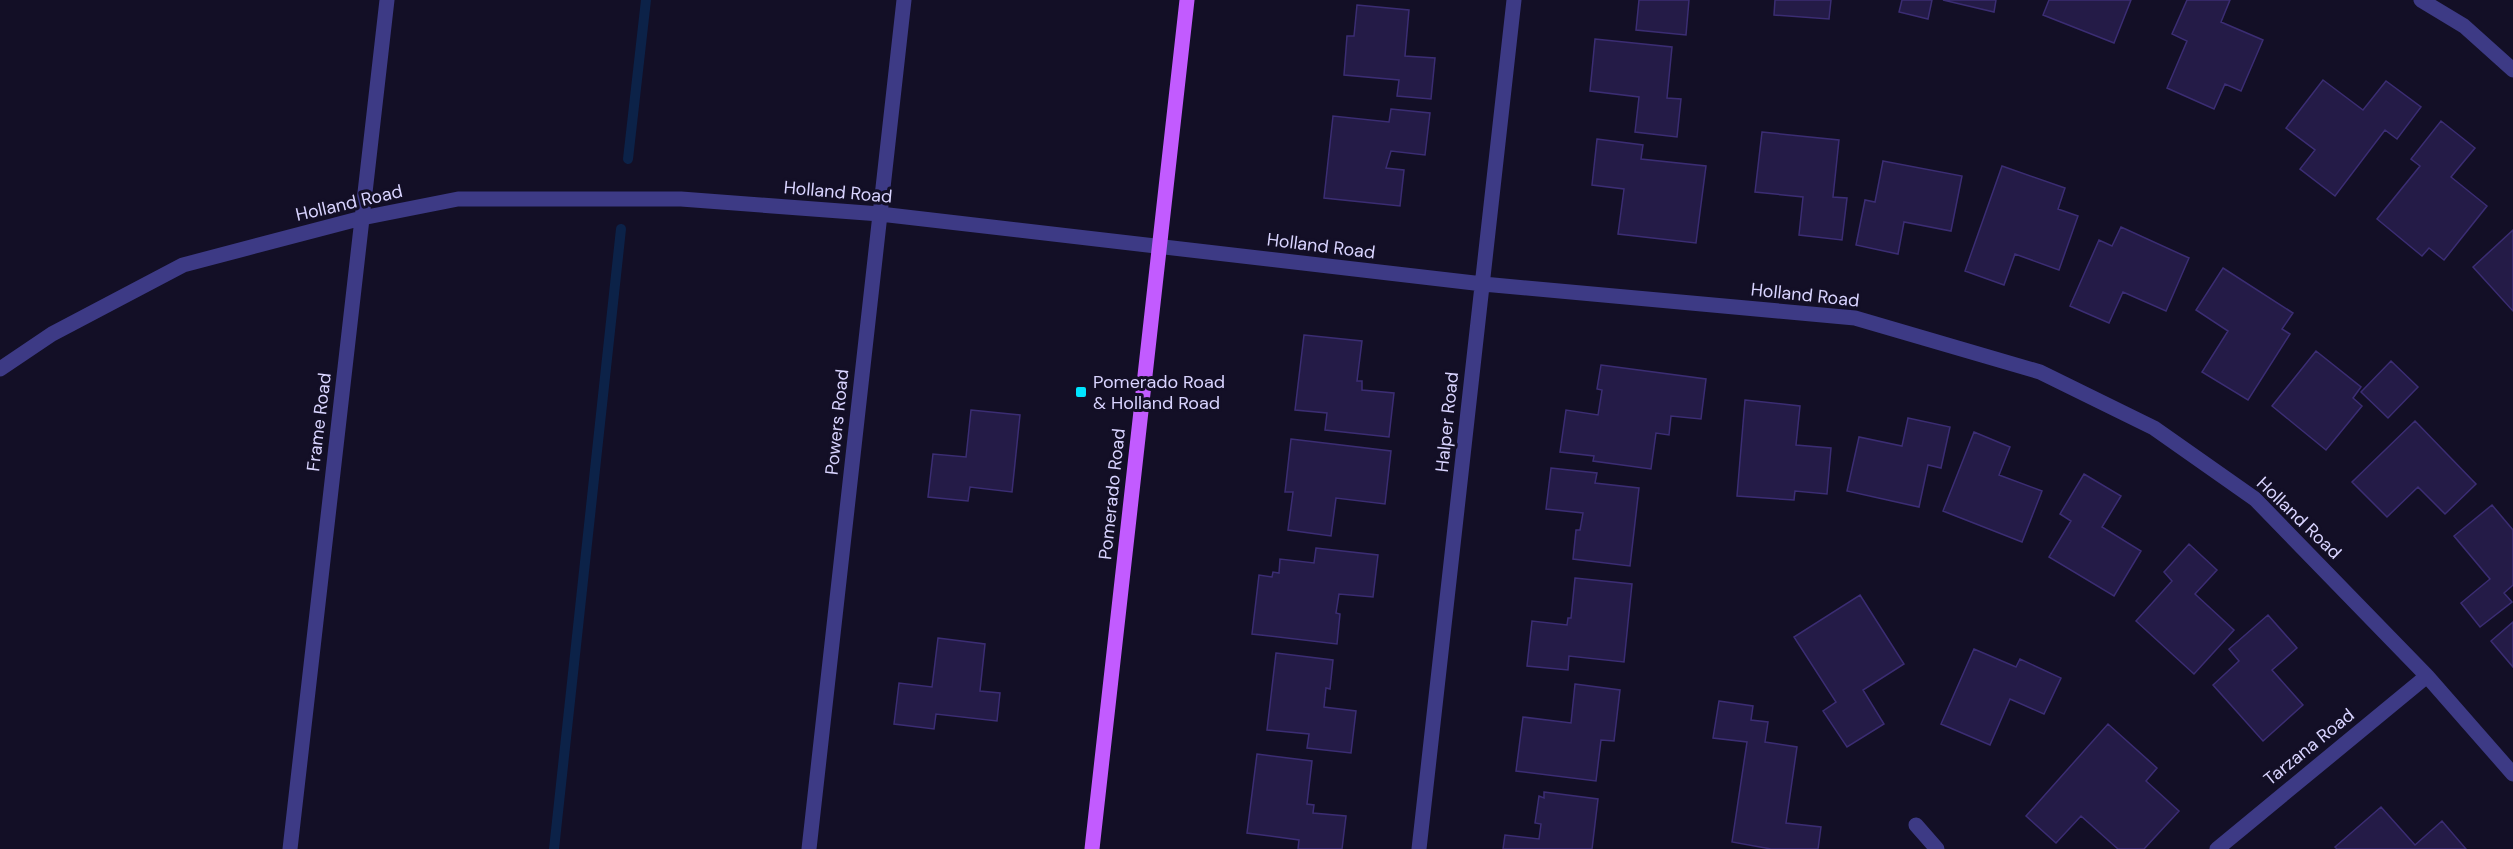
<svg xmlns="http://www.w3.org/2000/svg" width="2513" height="849" font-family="'DM Sans',sans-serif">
  <rect width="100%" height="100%" fill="#130f26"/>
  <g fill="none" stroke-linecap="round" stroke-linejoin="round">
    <!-- stream -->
    <path stroke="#0c2248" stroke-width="10" d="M628,159L646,0
      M554,849L621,229"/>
  </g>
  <!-- building -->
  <path fill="#241b47" stroke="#3b2d73" stroke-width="1.5" d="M1639,0H1689L1686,35L1636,30Z
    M1775,0H1831L1829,19L1774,15Z
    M1902,0H1932L1928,19L1899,12Z
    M1943,0H1996L1994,12Z
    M2049,0H2131L2114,43L2043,15Z
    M2187,0H2230L2221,22L2263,40L2241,91L2225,84L2214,109L2167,88L2187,41L2172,34Z
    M1357,5L1409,10L1405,56L1435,58L1431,99L1397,96L1399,80L1344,75L1347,36H1354Z
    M1595,39L1672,47L1667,98L1681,99L1677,137L1635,132L1639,97L1590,91Z
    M2323,80L2363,110L2386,81L2421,107L2397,139L2385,130L2335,196L2300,169L2315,150L2286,128Z
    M1391,109L1430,113L1425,155L1391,151L1386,168L1404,170L1400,206L1324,198L1333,116L1389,122Z
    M2441,121L2475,148L2451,177L2487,206L2444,260L2429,248L2422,256L2377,219L2420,166L2411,159Z
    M1762,132L1839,140L1833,197L1847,198L1842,240L1799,235L1803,197L1755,192Z
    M1597,139L1643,145L1641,159L1706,166L1696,243L1618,234L1624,189L1592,185Z
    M1883,161L1962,176L1951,231L1904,222L1898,254L1856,245L1865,200L1875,202Z
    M2002,166L2065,188L2058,209L2078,216L2059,270L2015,254L2004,285L1965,271Z
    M2121,227L2189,258L2166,311L2123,292L2109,323L2070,306L2099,240L2112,246Z
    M2513,230V311L2473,267Z
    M2223,268L2293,313L2282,329L2290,334L2248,400L2202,372L2228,331L2196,310Z
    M1304,335L1362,341L1357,381H1362V390L1394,393L1389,437L1325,430L1327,413L1295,410Z
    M2316,351L2361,387L2353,398L2362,406L2326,450L2272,406Z
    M2391,361L2418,387L2388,418L2361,392Z
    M1601,365L1706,379L1701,419L1671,416L1669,435L1656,433L1651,469L1593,461L1594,456L1560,452L1566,410L1598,415L1602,390L1597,389Z
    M1745,400L1800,406L1796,445L1831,448L1827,494L1795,491L1794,500L1737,496Z
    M971,410L1020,415L1012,492L970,487L968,501L928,497L933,454L966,457Z
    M1908,418L1950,427L1941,468L1928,465L1919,507L1847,491L1859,437L1902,446Z
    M2415,421L2476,484L2445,514L2418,487L2387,517L2352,482Z
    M1974,432L2010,447L1999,475L2042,491L2022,542L1943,511Z
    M1291,439L1391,451L1385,504L1336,498L1331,536L1288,530L1293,492H1285Z
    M1551,468L1597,473L1595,483L1639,488L1630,566L1573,559L1576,530H1580L1583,513L1546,509Z
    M2084,474L2121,496L2102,527L2141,551L2114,596L2049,557L2071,521L2060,514Z
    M2492,505L2513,530V585L2504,593L2512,602L2480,627L2461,603L2490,579L2454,536Z
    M2189,544L2217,570L2195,594L2234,630L2194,674L2136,621L2172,581L2164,572Z
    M1316,548L1378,555L1373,597L1339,594L1336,613L1340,614L1337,644L1252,634L1259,575L1272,577L1273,572L1279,573L1280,559L1314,563Z
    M1575,578L1632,584L1624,662L1569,656L1568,670L1527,666L1532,621L1567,625L1568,618H1571Z
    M1860,595L1904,664L1863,690L1884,724L1847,747L1823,711L1836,702L1794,637Z
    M2268,615L2297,648L2272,670L2303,705L2263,741L2213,685L2239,661L2229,649Z
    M2513,622V667L2491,641Z
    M938,638L985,644L980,691L1000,693L997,721L936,714L934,729L894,724L899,683L932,687Z
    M1974,649L2016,667L2020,659L2061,678L2044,714L2010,699L1990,745L1941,724Z
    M1276,653L1333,660L1330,689L1326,688L1324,707L1356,711L1351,753L1307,748L1309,734L1267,730Z
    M1575,684L1620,690L1614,741L1601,740L1596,781L1516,771L1523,717L1571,723Z
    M1719,701L1753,706L1751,720L1768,722L1765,742L1797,747L1786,823L1821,827L1818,849H1771L1732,842L1747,742L1713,738Z
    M2108,724L2157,768L2146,781L2179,811L2144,849H2118L2081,816L2056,843L2026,816Z
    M1257,754L1312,761L1307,804L1314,805L1313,813L1346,816L1342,849H1298L1299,840L1247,833Z
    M1544,792L1598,799L1592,849H1503L1505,835L1539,839L1541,824L1535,823L1539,796L1544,798Z
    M2381,807L2415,845L2442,821L2466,849H2337L2335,847Z"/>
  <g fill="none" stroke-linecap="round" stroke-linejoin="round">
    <!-- street -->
    <path stroke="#3d3a85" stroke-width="15" d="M2421,0L2464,26L2513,70
      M0,369L52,334L183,265L362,218L458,199H681L880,214L1483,284L1855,318L2040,372L2154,428L2255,499L2427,676L2513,774
      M1916,825L1937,849
      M290,849L387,0
      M809,849L904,0
      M1419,849L1514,0
      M2217,849L2427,676"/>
    <!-- primary -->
    <path stroke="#c25bff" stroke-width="15" d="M1092,849L1187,0"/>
  </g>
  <!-- markers -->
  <rect fill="#00e5ff" stroke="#130f26" stroke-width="2" x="1075" y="386" width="12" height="12" rx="3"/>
  <g text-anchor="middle" stroke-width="6" stroke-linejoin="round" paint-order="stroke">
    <!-- street labels -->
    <g font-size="18" fill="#d9d4ff" stroke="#130f26">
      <text transform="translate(838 192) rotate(5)" y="6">Holland Road</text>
      <text transform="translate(349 203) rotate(-13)" y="6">Holland Road</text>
      <text transform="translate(1321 246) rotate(7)" y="6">Holland Road</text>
      <text transform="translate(1805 295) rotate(6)" y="6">Holland Road</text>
      <text transform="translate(319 422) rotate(-83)" y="6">Frame Road</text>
      <text transform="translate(837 422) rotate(-84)" y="6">Powers Road</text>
      <text transform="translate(1447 422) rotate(-84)" y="6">Halper Road</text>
      <text transform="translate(1112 494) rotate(-84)" y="6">Pomerado Road</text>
      <text transform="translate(2299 518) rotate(44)" y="6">Holland Road</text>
      <text transform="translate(2309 747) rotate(-39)" y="6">Tarzana Road</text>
    </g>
    <!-- poi labels -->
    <g font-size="18" fill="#d9d4ff" stroke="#130f26" text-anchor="start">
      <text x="1093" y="388">Pomerado Road<tspan x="1093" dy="21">&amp; Holland Road</tspan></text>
    </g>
  </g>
</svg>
